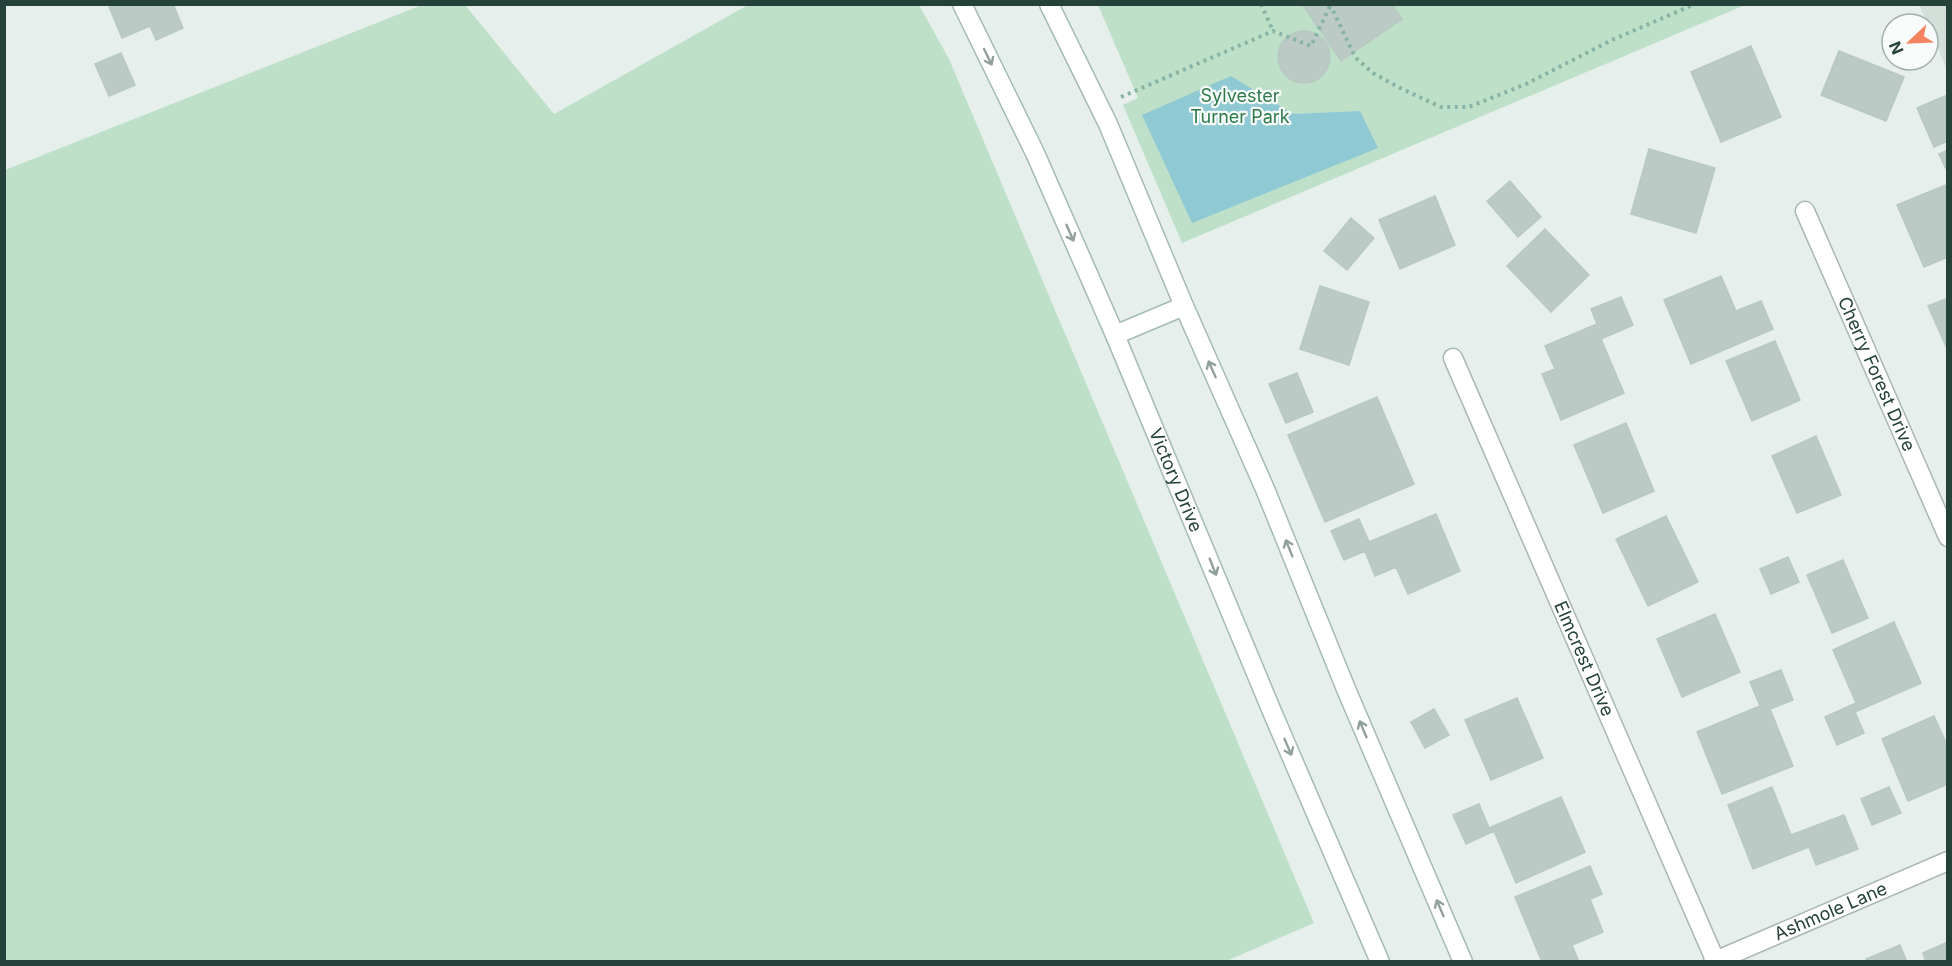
<svg xmlns="http://www.w3.org/2000/svg" width="1952" height="966" font-family="Inter,sans-serif">
  <rect width="100%" height="100%" fill="#e6efeb"/>
  <!-- built -->
  <path fill="#d4dfda" d="M1919,5H1947V71L1928,24Z"/>
  <!-- green -->
  <path fill="#bfe0c8" d="M422,5H465L554,114L748,5H919L949,59L1314,923L1224,962L5,961V170Z
    M1098,5H1745L1182,243L1123,105L1138,98Z"/>
  <!-- water -->
  <path fill="#8ec9d4" d="M1231,76L1293,114L1360,111L1378,148L1192,223L1142,115Z"/>
  <!-- building -->
  <path fill="#bbcac4" stroke="#b8c9c2" stroke-width="1.5" d="M108,4H173L183,28L156,40L150,26L122,38Z
    M1302,4H1392L1402,19L1341,61Z
    M1278 57a26 26 0 1 1 52 0a26 26 0 1 1-52 0Z
    M1751,46L1781,117L1721,142L1691,72Z
    M1839,51L1904,77L1886,121L1821,95Z
    M121,53L135,85L109,96L95,64Z
    M1945,96L1948,102V141L1934,147L1917,108Z
    M1649,149L1715,168L1696,233L1631,214Z
    M1948,150V173L1939,154Z
    M1510,181L1541,217L1518,237L1487,201Z
    M1948,184V257L1924,267L1897,205Z
    M1435,196L1455,245L1400,269L1379,220Z
    M1351,218L1374,238L1347,270L1324,251Z
    M1545,229L1589,275L1551,312L1507,266Z
    M1721,276L1736,311L1761,301L1773,329L1691,364L1664,300Z
    M1320,286L1369,302L1349,365L1300,349Z
    M1621,297L1633,325L1601,339L1624,393L1561,420L1542,374L1555,369L1545,346L1597,324L1591,309Z
    M1948,298V351L1928,306Z
    M1775,341L1800,400L1752,421L1726,361Z
    M1297,373L1313,412L1286,423L1269,384Z
    M1377,397L1414,484L1325,522L1288,435Z
    M1626,423L1654,491L1603,513L1574,445Z
    M1816,436L1841,495L1797,513L1772,456Z
    M1436,514L1460,571L1408,594L1396,567L1375,576L1365,551L1344,560L1331,531L1359,519L1369,542Z
    M1666,516L1698,582L1648,606L1616,539Z
    M1788,557L1799,582L1771,594L1760,569Z
    M1843,560L1868,618L1832,633L1807,575Z
    M1715,614L1740,672L1682,697L1657,639Z
    M1894,622L1921,683L1855,712L1864,733L1837,745L1825,717L1856,703L1833,650Z
    M1781,670L1793,700L1770,709L1793,766L1722,794L1697,732L1760,706L1750,682Z
    M1517,698L1543,758L1491,780L1465,720Z
    M1434,709L1449,735L1425,748L1411,722Z
    M1934,716L1948,747V784L1908,801L1882,739Z
    M1772,787L1791,835L1844,815L1858,849L1816,865L1809,847L1753,869L1728,805Z
    M1889,787L1901,813L1872,825L1861,799Z
    M1561,797L1585,852L1516,883L1494,831L1466,844L1453,815L1479,804L1489,828Z
    M1590,866L1602,894L1590,899L1603,932L1572,945L1579,962H1542L1515,897Z
    M1948,942V962H1926L1923,953Z
    M1900,945L1907,962H1868L1866,959Z"/>
  <g fill="none" stroke-linecap="round" stroke-linejoin="round">
    <!-- street casing -->
    <g stroke="#a8b8b2" stroke-width="21">
      <g id="street">
        <path id="s1" d="M1805,211L1948,537"/>
        <path id="s2" d="M1453,358L1716,962"/>
        <path id="s3" d="M1713,962L1948,861"/>
      </g>
    </g>
    <!-- secondary casing -->
    <g stroke="#a4bbb3" stroke-width="21">
      <g id="secondary">
        <path id="s4" d="M962,4L1035,153L1115,335L1273,714L1380,962"/>
        <path d="M1049,4L1108,124L1184,306L1265,489L1346,689L1463,962"/>
        <path d="M1115,335L1184,306"/>
      </g>
    </g>
    <!-- path -->
    <path stroke="#86b3a5" stroke-width="4" stroke-dasharray="3 4.5" stroke-linecap="butt" d="M1261,4L1273,31
      M1330,4L1355,57L1373,73L1398,87L1441,107H1469L1526,84L1612,40L1695,4
      M1121,97L1273,31L1311,46L1330,6"/>
    <!-- street -->
    <use href="#street" stroke="#fff" stroke-width="18"/>
    <!-- secondary -->
    <use href="#secondary" stroke="#fff" stroke-width="18"/>
  </g>
  <!-- one-way arrows -->
  <defs><path id="oneway-shaft" d="M-6 0H5M1.5-3L5.5 0L1.5 3" fill="none" stroke-width="1.6" stroke-linecap="round" stroke-linejoin="round" transform="scale(1.5)"/></defs>
  <g stroke="#92a09c">
    <use href="#oneway-shaft" transform="translate(988 57) rotate(64)"/>
    <use href="#oneway-shaft" transform="translate(1070 233) rotate(66)"/>
    <use href="#oneway-shaft" transform="translate(1212 369) rotate(-114)"/>
    <use href="#oneway-shaft" transform="translate(1289 548) rotate(-112)"/>
    <use href="#oneway-shaft" transform="translate(1213 567) rotate(68)"/>
    <use href="#oneway-shaft" transform="translate(1363 729) rotate(-113)"/>
    <use href="#oneway-shaft" transform="translate(1288 747) rotate(67)"/>
    <use href="#oneway-shaft" transform="translate(1440 908) rotate(-113)"/>
  </g>
  <g text-anchor="middle" stroke-width="4.5" stroke-linejoin="round" paint-order="stroke">
    <!-- park labels -->
    <g font-size="18" fill="#2d7a4b" stroke="#f7fbf9">
      <text x="1240" y="102">Sylvester<tspan x="1240" dy="21">Turner Park</tspan></text>
    </g>
    <!-- street labels -->
    <g font-size="18" fill="#24423a" stroke="#f7fbf9">
      <text dy="6" stroke="none"><textPath href="#s1" startOffset="178">Cherry Forest Drive</textPath></text>
      <text dy="6" stroke="none"><textPath href="#s4" startOffset="522">Victory Drive</textPath></text>
      <text dy="6" stroke="none"><textPath href="#s2" startOffset="328">Elmcrest Drive</textPath></text>
      <text dy="6" stroke="none"><textPath href="#s3" startOffset="128">Ashmole Lane</textPath></text>
    </g>
  </g>
  <!-- border -->
  <rect width="1952" height="966" fill="none" stroke="#24423a" stroke-width="12"/>
  <!-- north arrow -->
  <g transform="translate(1910 42) rotate(247)"><circle r="28" fill="#f7fbf9" stroke="#a3b1ad" stroke-width="1.5"/>
  <path d="M0-4.5L10 22L0 15L-10 22Z" fill="#f4845f"/>
  <text y="-9" font-size="16" font-weight="bold" text-anchor="middle" fill="#24423a">N</text>
  </g>
</svg>
